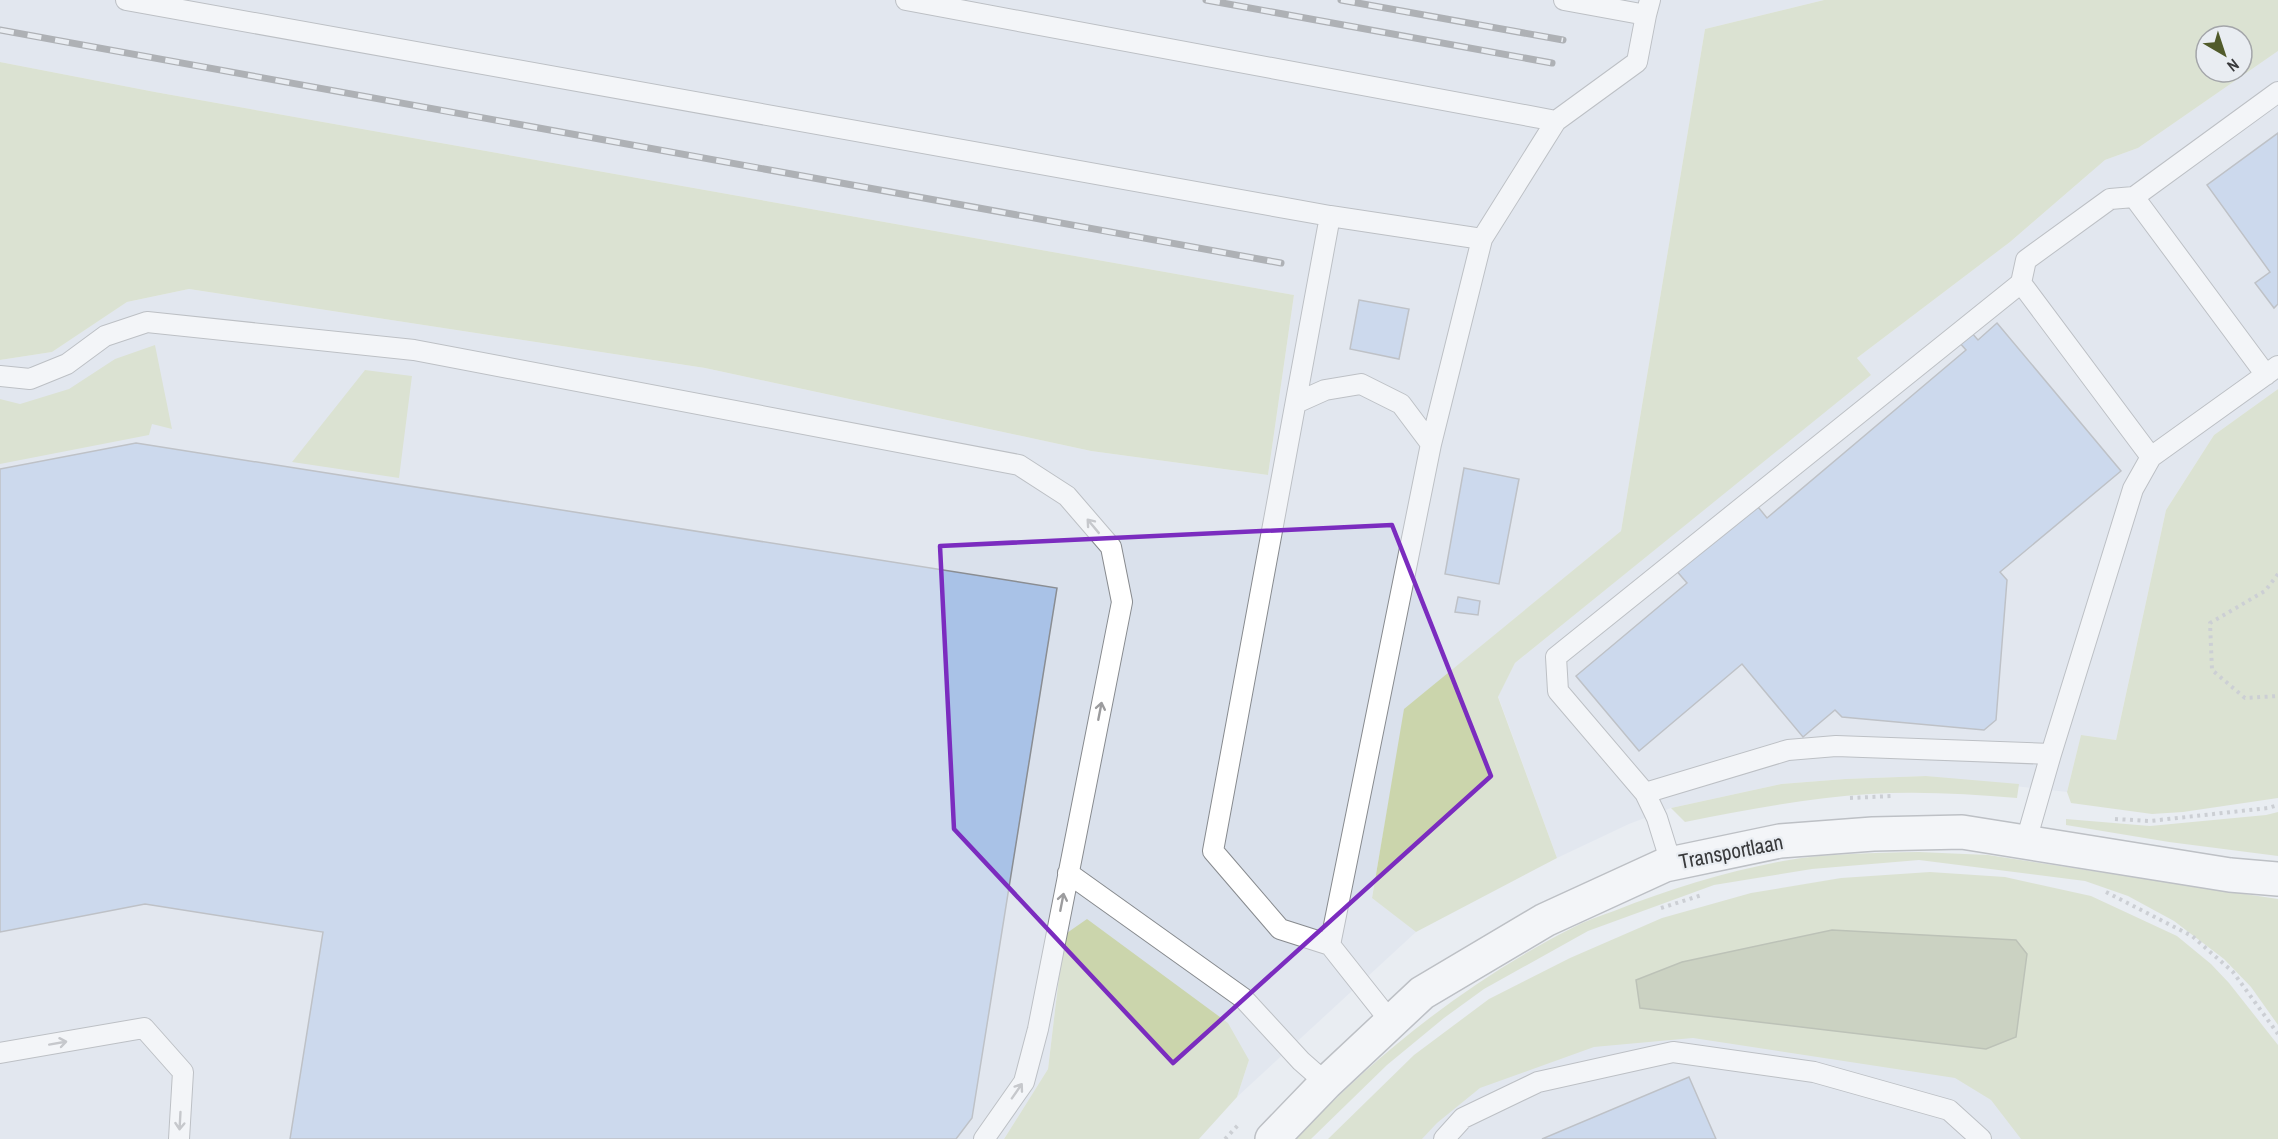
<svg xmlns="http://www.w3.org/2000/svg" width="2278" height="1139" font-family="'Archivo Narrow',sans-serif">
  <rect width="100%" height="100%" fill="#e9edf2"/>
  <!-- built -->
  <path fill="#dae1ec" d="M0,0H1824L1705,29L1621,531L1405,709L1372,897L1416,932L1237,1097L1249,1060L1064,935L1048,1069L1004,1139H0V360L52,352L127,302L189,289L705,368L1091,451L1268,475L1294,295L155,92L0,62Z
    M2278,51V389L2214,435L2166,510L2116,740L2081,736L2067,792L1926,776L1845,779L1781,784L1671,808L1629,824L1557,858L1498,696L1515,663L1870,375L1857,358L2010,242L2105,160L2138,148Z
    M1633,965L1986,1049L2104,1139H1373Z"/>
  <!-- green -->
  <path fill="#cbd5ac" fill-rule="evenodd" d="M1824,0H2278V51L2138,148L2105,160L2010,242L1857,358L1871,375L1515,663L1498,697L1557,858L1416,932L1372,898L1404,709L1621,531L1705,29ZM2206,36H2242V72H2206Z
    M0,62L155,92L1294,295L1268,475L1091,451L705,368L189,289L127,302L52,352L0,360Z
    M155,345L172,429L152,424L149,435L0,464V399L20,404L69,389L115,359Z
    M365,370L412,376L399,478L292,462Z
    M2278,389V798L2183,812L2152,814L2071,803L2067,792L2081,735L2116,740L2166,510L2214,435Z
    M1926,776L2019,784L2017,798C1968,794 1919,791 1870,794C1808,798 1746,810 1685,822L1671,808L1781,784L1845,779Z
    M2278,812V856L2169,842L2066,825V819L2150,826L2266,815Z
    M1919,852L1988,855L2278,899V1025L2251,987L2224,959L2174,921L2128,896L2085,881L1919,860L1812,869L1714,885L1588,931L1484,989L1444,1018L1387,1065L1311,1139H1296C1376,1054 1468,981 1572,928C1585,921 1600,916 1614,911C1669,889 1725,872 1783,861C1827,853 1874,853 1919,852Z
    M1930,872L2005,877L2091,896L2177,936L2211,964L2229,983L2278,1045V1139H2021L1991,1100L1955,1078L1693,1038L1594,1047L1480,1088L1437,1123L1422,1139H1328L1414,1055L1489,999L1570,958L1662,918L1751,893L1841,878Z
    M1087,919L1228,1023L1249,1060L1237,1097L1199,1139H1004L1048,1069L1064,935Z"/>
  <!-- water -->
  <path fill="#a7b287" stroke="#868e70" stroke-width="1.5" d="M1832,930L2016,940L2027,954L2016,1037L1986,1049L1640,1008L1636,980L1682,962Z"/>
  <!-- building -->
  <path fill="#a9c2e7" stroke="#8a8d92" stroke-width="1.5" d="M2278,133V304L2274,308L2255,283L2270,272L2207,185Z
    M1359,300L1409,309L1399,359L1350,349Z
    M1997,323L2121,471L2000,572L2007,580L1996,720L1984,730L1842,717L1835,710L1803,737L1742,664L1639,751L1576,676L1687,583L1675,569L1754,502L1767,518L1966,350L1959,342L1971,332L1978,340Z
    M136,443L1057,588L972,1118L956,1139H290L323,932L145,904L0,932V469Z
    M1464,468L1519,479L1499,584L1445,574Z
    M1458,597L1480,601L1478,615L1455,612Z
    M1689,1077L1716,1139H1542Z"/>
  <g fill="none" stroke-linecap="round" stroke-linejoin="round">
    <!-- service casing -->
    <g stroke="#878a8e" stroke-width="22">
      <path id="service" d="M126,0L1330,216L1213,851L1280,929L1330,945L1391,1022
        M906,0L1556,121L1482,239L1431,444L1330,945
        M1564,0L1646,15L1650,0
        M1556,121L1637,62L1646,15
        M2134,197L2266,375
        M1330,216L1482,239
        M2021,283L2026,260L2110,199L2134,197L2278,92
        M0,376L30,379L67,364L105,336L147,322L414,350L1019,465L1067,496L1111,547L1122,602L1038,1029L1024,1082L984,1139
        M1296,403L1325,390L1361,384L1401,404L1431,444
        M2151,457L2278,366
        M1645,793L1788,750L1836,746L2051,754
        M1671,863L1657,818L1645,793L1558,691L1556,657L2021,283L2151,457L2133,489L2051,754L2026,841
        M1068,873L1243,998L1301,1061L1326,1083
        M0,1053L144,1028L183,1072L179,1139
        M1444,1139L1463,1118L1538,1082L1673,1052L1814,1072L1949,1110L1981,1139"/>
    </g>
    <!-- tertiary casing -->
    <g stroke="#878a8e" stroke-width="36">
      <path id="tertiary" d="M1272,1139L1326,1083L1422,993L1545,920L1665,865L1780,841L1873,834L1962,832L2230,875L2278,879"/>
    </g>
    <!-- path -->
    <path stroke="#a9acb0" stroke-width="4" stroke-dasharray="3 4.5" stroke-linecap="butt" d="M2278,574L2265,591L2210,623L2212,670L2245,698L2278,696
      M1850,798L1893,796
      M2115,819L2150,821L2268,808L2278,805
      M2106,892L2192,936L2233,972L2278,1034
      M1661,908L1702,895
      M1225,1139L1240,1123"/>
    <!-- service -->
    <use href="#service" stroke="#fff" stroke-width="20"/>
    <!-- tertiary -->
    <use href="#tertiary" stroke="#fff" stroke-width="33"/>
    <!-- rail casing -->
    <g stroke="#67696c" stroke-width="7">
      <path id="rail" d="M1206,0L1552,63
        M1341,0L1563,40
        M0,30L1281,263"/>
    </g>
    <!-- rail -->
    <use href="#rail" stroke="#e9edf2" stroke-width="4.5" stroke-dasharray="14" stroke-linecap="butt"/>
  </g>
  <!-- one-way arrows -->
  <defs><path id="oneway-shaft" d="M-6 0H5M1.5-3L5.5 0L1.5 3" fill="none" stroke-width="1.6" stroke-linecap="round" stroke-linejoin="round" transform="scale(1.5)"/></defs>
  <g stroke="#9c9c9e">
    <use href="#oneway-shaft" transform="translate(1093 526) rotate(-130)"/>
    <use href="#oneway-shaft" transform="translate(1100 711) rotate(-79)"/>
    <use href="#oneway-shaft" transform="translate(1062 902) rotate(-79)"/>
    <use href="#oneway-shaft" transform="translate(58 1043) rotate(-10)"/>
    <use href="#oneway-shaft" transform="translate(1017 1091) rotate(-55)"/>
    <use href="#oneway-shaft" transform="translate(180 1121) rotate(93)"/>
  </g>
  <!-- marked area -->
  <path d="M0 0H2278V1139H0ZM1392,525L1491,776L1173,1063L954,829L940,546Z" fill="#e9edf2" fill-opacity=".55" fill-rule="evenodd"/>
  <path fill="none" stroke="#7b2cbf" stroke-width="4.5" stroke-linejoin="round" d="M1392,525L1491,776L1173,1063L954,829L940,546Z"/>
  <g text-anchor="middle" stroke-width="4.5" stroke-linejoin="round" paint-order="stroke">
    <!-- street labels -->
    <g font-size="21" fill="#393a3c" stroke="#e9edf2">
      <text transform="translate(1731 852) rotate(-11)" y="7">Transportlaan</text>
    </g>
  </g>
  <!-- north arrow -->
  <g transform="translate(2224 54) rotate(141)"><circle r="28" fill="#e9edf2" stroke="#a3a5a9" stroke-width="1.5"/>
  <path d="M0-4.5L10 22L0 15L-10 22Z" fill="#515b2b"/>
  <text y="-9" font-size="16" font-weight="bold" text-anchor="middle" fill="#393a3c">N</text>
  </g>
</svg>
